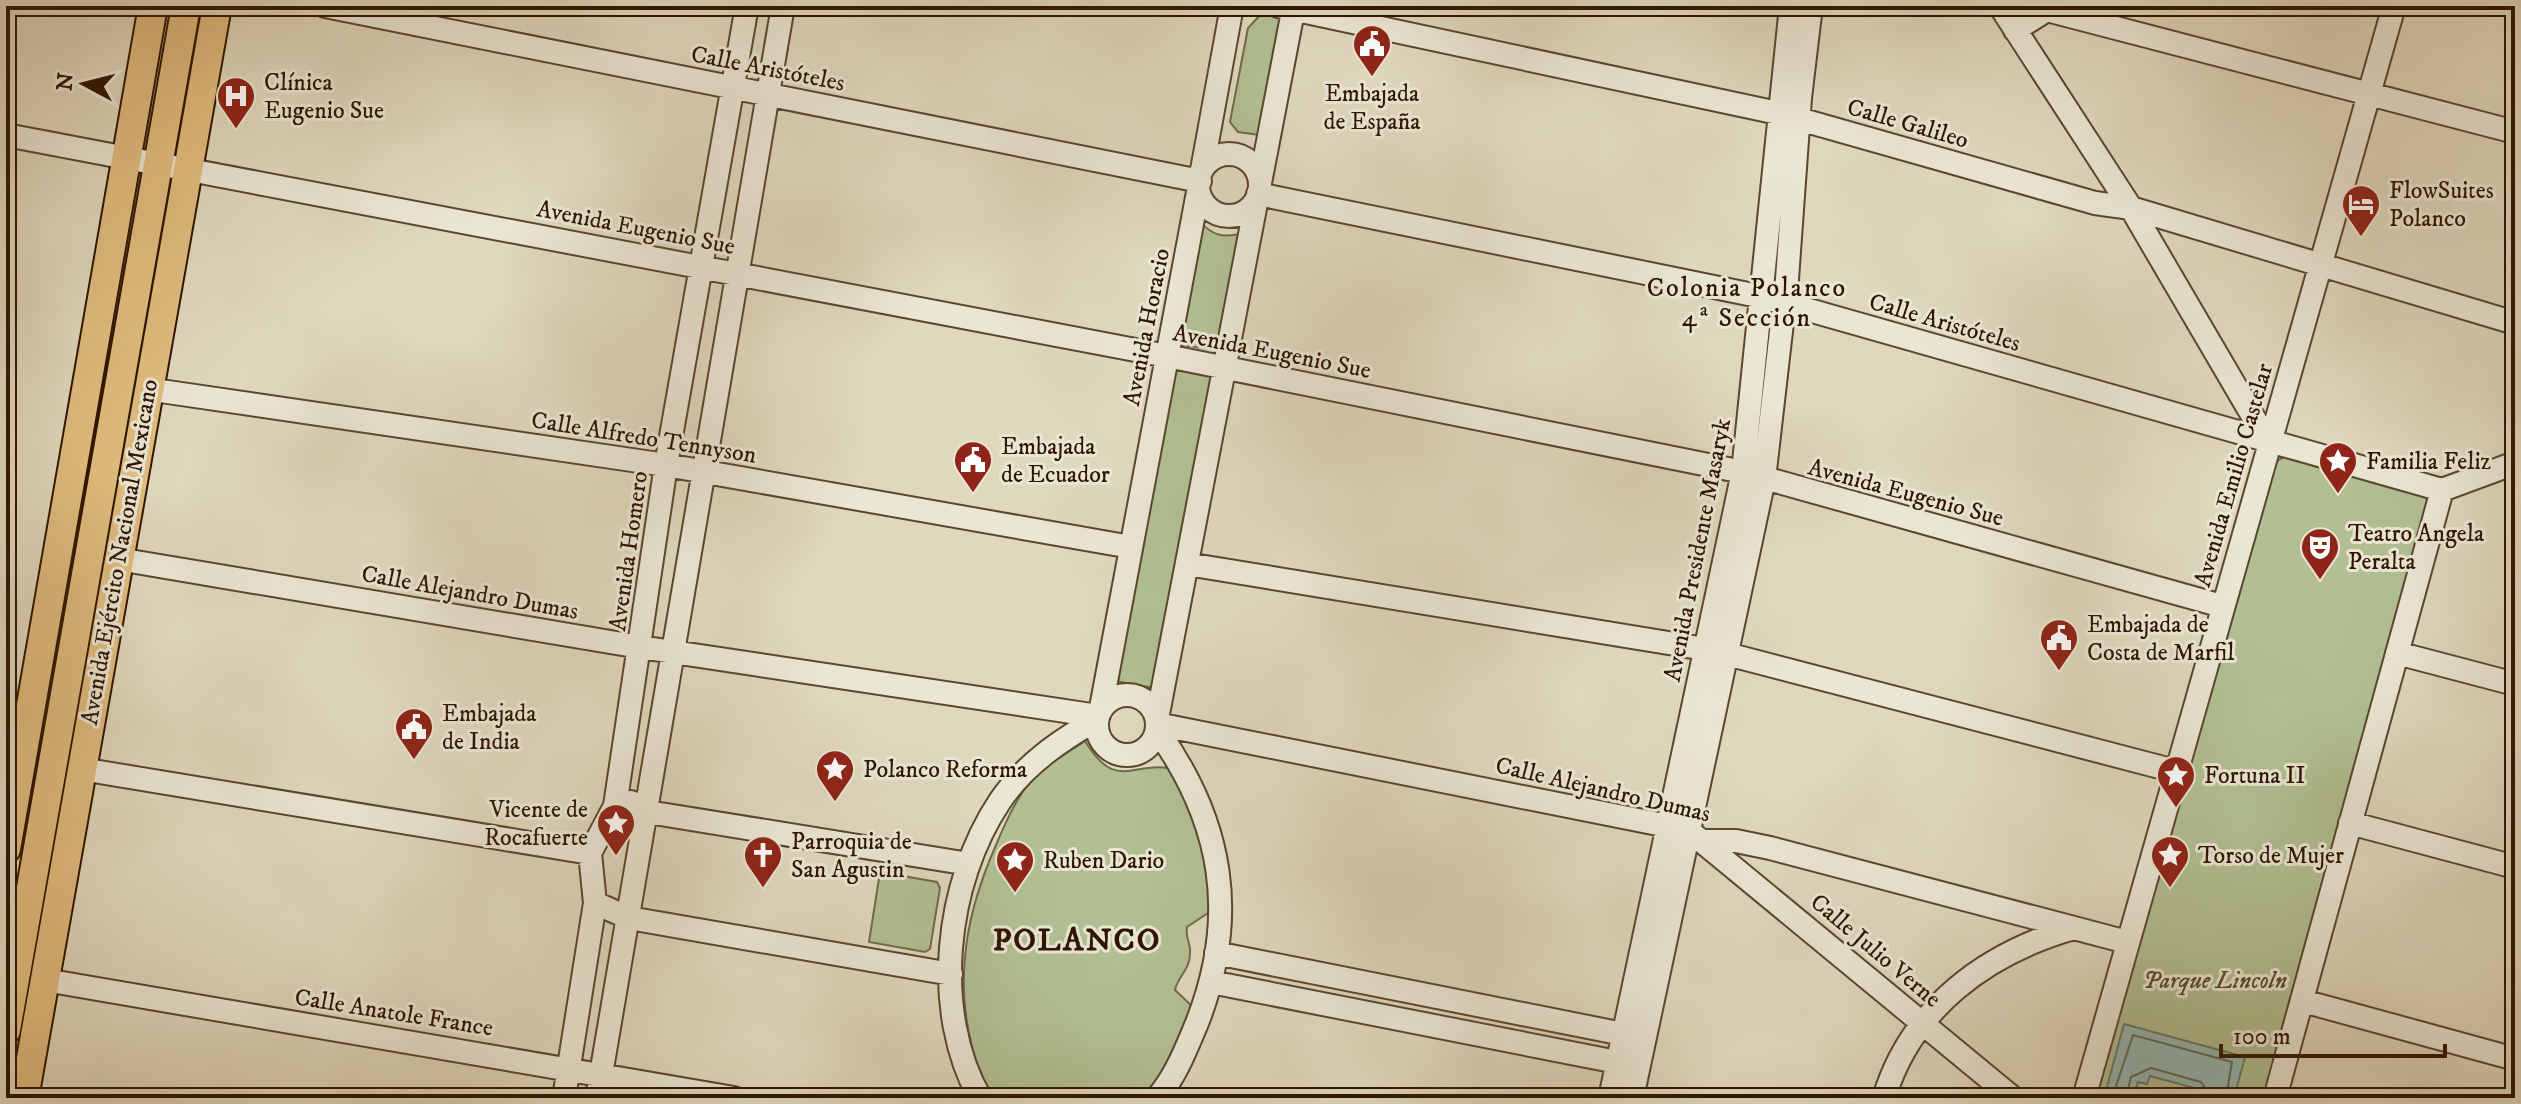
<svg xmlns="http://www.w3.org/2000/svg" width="2521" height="1104" font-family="'IM FELL DW Pica',serif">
  <rect width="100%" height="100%" fill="#dfd8bd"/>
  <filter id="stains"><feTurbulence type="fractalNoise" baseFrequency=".0025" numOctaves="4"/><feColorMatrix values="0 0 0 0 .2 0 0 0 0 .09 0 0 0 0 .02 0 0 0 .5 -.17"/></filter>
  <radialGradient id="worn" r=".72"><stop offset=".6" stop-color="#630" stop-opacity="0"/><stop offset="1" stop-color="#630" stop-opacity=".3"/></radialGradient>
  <!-- park -->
  <path fill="#b1bf92" stroke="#706a49" stroke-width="2" d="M1262,13L1288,17L1259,135L1238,132L1230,122L1248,28Z
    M1197,218C1212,237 1223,238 1246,233L1224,351L1181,345Z
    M1168,367L1214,376L1154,688L1110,680Z
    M2286,456L2424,495L2429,502L2268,1098H2094L2272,464Z
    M1085,741C1117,793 1130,760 1175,769L1195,798L1214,909L1187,927C1185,938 1191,943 1190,953C1190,970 1178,976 1175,990L1195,1009L1182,1044L1147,1098H991C980,1082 977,1066 972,1047C954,976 967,911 996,845C1005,824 1016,798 1031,781C1047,764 1066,753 1085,741Z
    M880,872L937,882L940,888L930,949L925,952L869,942Z"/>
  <!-- water -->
  <path fill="#93b9b4" stroke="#6b776c" stroke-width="2" d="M2124,1024L2245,1057L2234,1098H2196L2198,1089L2150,1076L2147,1084L2138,1082L2133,1098H2104Z"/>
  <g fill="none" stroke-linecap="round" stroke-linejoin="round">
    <!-- shore -->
    <path stroke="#61675a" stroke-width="2" d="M2112,1098L2133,1035L2232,1062L2226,1098
      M2126,1098L2131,1077L2151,1068L2201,1082L2206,1089L2204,1098"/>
    <!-- minor casing -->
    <g stroke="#5b462f" stroke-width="26">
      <path id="minor" d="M325,6L1200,181
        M1278,6L1778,113L2095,203L2131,208L2515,323
        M2000,6L2131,208L2268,442
        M2015,30L2047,10L2515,132
        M6,135L1167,356L1743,472L2222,606
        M1198 185a31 31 0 1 1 62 0a31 31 0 1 1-62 0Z
        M1202,170L1232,6
        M1260,183L1294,6
        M1258,194L1763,297L2442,490L2515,463
        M147,389L666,465L1131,547
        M118,559L640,647L1098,716
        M1187,564L1705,649
        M2397,653L2515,684
        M1727,654L2175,771
        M1097 725a30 30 0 1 1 60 0a30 30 0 1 1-60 0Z
        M1101,708L1198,192
        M1157,719L1256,203
        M1157,724L1688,830L2013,1098
        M1157,730C1223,822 1239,916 1197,1023C1186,1049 1176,1076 1157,1098
        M81,769L590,853
        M615,806L631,802L648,812L969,864
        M2350,823L2515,867
        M1705,841H1736L1770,848L2127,942
        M595,903L629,918L951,974
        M1216,953L1623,1034
        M45,980L734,1098
        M1211,982L1617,1062
        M2303,1001L2515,1059
        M564,1098L595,903L590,853L615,806L666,465L747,6
        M597,1098L783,6
        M980,1098C931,1011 945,883 1000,801C1025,764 1060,741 1097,719
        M1610,1098L1743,472L1791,6
        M1632,1098L1764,479L1787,279L1800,98L1811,6
        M1884,1098C1911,1008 1986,953 2074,928
        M2084,1098L2394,6
        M2275,1098L2442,490"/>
    </g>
    <!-- major casing -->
    <g stroke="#2f1500" stroke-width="32">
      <path id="major" d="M6,849L153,6
        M6,1030L186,6
        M24,1098L217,6"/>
    </g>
    <!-- minor -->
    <use href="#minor" stroke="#eae6d4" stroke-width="22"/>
    <!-- major -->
    <use href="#major" stroke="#e0bc7e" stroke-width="28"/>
  </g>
  <!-- icons -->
  <defs>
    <g id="civic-pin" transform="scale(2)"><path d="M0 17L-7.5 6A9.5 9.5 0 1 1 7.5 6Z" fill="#8f2418" stroke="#eae6d4"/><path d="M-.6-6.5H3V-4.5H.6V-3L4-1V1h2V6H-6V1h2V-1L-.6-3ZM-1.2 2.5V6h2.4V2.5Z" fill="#fff"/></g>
    <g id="hospital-pin" transform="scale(2)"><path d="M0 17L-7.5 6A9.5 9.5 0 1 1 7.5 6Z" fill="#8f2418" stroke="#eae6d4"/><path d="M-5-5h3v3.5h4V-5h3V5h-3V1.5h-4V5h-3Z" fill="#fff"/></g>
    <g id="hotel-pin" transform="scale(2)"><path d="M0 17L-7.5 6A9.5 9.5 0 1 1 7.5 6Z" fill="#8f2418" stroke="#eae6d4"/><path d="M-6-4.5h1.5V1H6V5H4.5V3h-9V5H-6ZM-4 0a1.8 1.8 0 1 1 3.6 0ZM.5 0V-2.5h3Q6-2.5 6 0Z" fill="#fff"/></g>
    <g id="sight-pin" transform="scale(2)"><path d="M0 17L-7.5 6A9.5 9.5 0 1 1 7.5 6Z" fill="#8f2418" stroke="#eae6d4"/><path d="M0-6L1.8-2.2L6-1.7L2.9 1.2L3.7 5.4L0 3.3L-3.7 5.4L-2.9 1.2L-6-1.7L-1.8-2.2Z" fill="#fff"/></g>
    <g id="theatre-pin" transform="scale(2)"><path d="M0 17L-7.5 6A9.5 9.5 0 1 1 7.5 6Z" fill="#8f2418" stroke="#eae6d4"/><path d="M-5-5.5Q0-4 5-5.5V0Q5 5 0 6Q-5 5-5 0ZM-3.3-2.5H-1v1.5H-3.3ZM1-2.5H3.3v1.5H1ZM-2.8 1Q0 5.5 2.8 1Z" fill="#fff"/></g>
    <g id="church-pin" transform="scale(2)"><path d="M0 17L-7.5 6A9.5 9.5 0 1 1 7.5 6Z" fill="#8f2418" stroke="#eae6d4"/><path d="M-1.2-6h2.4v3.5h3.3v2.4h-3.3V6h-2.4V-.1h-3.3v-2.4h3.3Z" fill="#fff"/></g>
  </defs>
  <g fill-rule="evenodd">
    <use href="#civic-pin" x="1372" y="44"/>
    <use href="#hospital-pin" x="236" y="96"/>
    <use href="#hotel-pin" x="2361" y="204"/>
    <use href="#civic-pin" x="973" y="460"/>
    <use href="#sight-pin" x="2338" y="461"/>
    <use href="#theatre-pin" x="2320" y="547"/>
    <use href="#civic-pin" x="2059" y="638"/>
    <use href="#civic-pin" x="414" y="727"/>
    <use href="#sight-pin" x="835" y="769"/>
    <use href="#sight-pin" x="2176" y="775"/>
    <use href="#sight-pin" x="616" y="823"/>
    <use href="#church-pin" x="763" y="855"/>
    <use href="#sight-pin" x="2170" y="855"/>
    <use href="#sight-pin" x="1015" y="860"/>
  </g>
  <g text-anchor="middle" stroke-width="6" stroke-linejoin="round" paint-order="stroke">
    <!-- street labels -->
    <g font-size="24" fill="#2f1500" stroke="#eae6d4">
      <text transform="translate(768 68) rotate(11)" y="8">Calle Aristóteles</text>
      <text transform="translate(1908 123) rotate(16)" y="8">Calle Galileo</text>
      <text transform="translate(636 227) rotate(11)" y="8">Avenida Eugenio Sue</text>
      <text transform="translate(1945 322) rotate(16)" y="8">Calle Aristóteles</text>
      <text transform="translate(1146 327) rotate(-79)" y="8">Avenida Horacio</text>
      <text transform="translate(1272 351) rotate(11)" y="8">Avenida Eugenio Sue</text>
      <text transform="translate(644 437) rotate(9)" y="8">Calle Alfredo Tennyson</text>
      <text transform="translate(2233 475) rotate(-74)" y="8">Avenida Emilio Castelar</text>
      <text transform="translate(1906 492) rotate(15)" y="8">Avenida Eugenio Sue</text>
      <text transform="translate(1697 550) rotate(-79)" y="8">Avenida Presidente Masaryk</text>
      <text transform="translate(628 551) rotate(-82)" y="8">Avenida Homero</text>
      <text transform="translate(119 552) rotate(-80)" y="8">Avenida Ejército Nacional Mexicano</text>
      <text transform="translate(470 592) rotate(10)" y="8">Calle Alejandro Dumas</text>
      <text transform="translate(1603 789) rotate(13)" y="8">Calle Alejandro Dumas</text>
      <text transform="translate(1876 950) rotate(40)" y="8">Calle Julio Verne</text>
      <text transform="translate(394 1012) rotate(9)" y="8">Calle Anatole France</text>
    </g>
    <!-- poi labels -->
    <g font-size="24" fill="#2f1500" stroke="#eae6d4" text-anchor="start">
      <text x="264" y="90">Clínica<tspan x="264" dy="28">Eugenio Sue</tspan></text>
      <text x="1372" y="101" text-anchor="middle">Embajada<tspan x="1372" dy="28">de España</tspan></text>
      <text x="2389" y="198">FlowSuites<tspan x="2389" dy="28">Polanco</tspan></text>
      <text x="1001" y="454">Embajada<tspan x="1001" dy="28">de Ecuador</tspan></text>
      <text x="2366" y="469">Familia Feliz</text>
      <text x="2348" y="541">Teatro Angela<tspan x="2348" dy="28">Peralta</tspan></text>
      <text x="2087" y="632">Embajada de<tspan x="2087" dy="28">Costa de Marfil</tspan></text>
      <text x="442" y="721">Embajada<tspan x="442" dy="28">de India</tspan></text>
      <text x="863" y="777">Polanco Reforma</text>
      <text x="2204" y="783">Fortuna II</text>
      <text x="588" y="817" text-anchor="end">Vicente de<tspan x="588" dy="28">Rocafuerte</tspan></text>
      <text x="791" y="849">Parroquia de<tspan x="791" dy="28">San Agustin</tspan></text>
      <text x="2198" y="863">Torso de Mujer</text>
      <text x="1043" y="868">Ruben Dario</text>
    </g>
    <!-- park labels -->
    <g font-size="24" font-style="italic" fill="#56482c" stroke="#eae6d4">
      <text x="2215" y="988">Parque Lincoln</text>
    </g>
    <!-- neighbourhood labels -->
    <g font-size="26" letter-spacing="2" fill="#2f1500" stroke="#eae6d4">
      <text x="1747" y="296">Colonia Polanco<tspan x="1747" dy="30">4ª Sección</tspan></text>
    </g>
    <!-- district labels -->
    <g font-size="32" font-weight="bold" letter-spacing="2" fill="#2f1500" stroke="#eae6d4">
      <text x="1077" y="950">POLANCO</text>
    </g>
  </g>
  <!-- margin -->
  <rect width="2521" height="1104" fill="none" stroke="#dfd8bd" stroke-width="32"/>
  <rect x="8" y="8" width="2505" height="1088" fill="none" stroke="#2f1500" stroke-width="4"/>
  <rect x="16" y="16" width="2489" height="1072" fill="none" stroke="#2f1500" stroke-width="2"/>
  <!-- north arrow -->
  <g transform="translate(84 84) rotate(277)" stroke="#eae6d4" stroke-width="6" paint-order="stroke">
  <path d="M0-6L14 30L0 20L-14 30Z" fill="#2f1500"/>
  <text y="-12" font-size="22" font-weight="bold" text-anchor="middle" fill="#2f1500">N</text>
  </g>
  <!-- scale -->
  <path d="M2221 1044v12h224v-12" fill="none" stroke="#2f1500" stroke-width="4"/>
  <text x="2233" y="1044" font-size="24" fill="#2f1500" stroke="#eae6d4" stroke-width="6" paint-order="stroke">100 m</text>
  <rect width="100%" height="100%" filter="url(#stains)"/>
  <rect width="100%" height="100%" fill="url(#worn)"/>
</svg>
